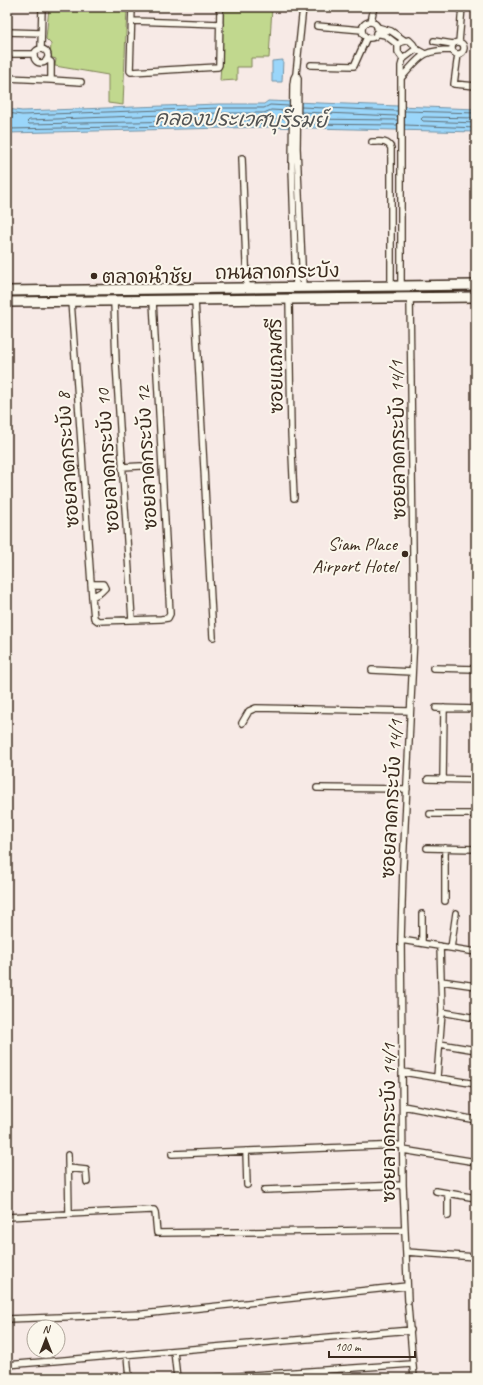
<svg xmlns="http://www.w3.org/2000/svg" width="483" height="1385" font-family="Caveat,'Playpen Sans Thai',sans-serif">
  <rect width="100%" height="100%" fill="#f7eae6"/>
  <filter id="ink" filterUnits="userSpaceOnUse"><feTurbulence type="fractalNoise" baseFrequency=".025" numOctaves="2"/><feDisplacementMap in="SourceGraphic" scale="8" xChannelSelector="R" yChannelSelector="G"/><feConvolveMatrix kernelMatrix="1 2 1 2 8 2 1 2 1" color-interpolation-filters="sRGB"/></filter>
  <g filter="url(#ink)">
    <!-- green -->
    <path fill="#c1d88e" stroke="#7e8156" d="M49,7H127L123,105L108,103V75L55,66L56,59L50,57L51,44L46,39Z
      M224,7H272L269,58H251V67H237V80L220,81Z"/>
    <!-- water -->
    <path fill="#9ad6fa" stroke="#7491a2" d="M283,60L282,82H272V61Z
      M268,101L476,109V132L271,127L7,133V109L22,111L219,104H264Z"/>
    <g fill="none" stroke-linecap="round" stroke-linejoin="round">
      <!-- shore -->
      <path stroke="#616f76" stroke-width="1" d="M301,107L397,111
        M405,111L476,113
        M301,112L397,116
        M7,113L22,115L219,108H264L270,105L289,106
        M476,118L423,117L421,119L423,121L476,123
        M289,119L29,124L27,122L29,120L219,113H264L271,110L289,111
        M301,119L397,120
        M301,124L397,125
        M405,125L476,128
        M7,129L289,124"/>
      <!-- minor casing -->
      <g stroke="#3b2a1e" stroke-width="8">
        <path id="minor" d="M132,7L130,71L131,72L218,67L219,65L220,7
          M132,21L220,24
          M371,22L374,7
          M362 30a8 8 0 1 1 16 0a8 8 0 1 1-16 0Z
          M317,26L362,30
          M377,27L391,31L404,40
          M7,32L41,33
          M376,33L385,35L398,45
          M434,41L453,44
          M452 48a6 6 0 1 1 12 0a6 6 0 1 1-12 0Z
          M459,42L462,7
          M41,49L42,7
          M34 56a7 7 0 1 1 14 0a7 7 0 1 1-14 0Z
          M7,54H34
          M458,54L454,84L476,86
          M403,59L398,52V45L401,42L409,40L413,44L416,49
          M311,65L354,66L367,37
          M296,74L298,78L297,148L303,287
          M402,77C421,56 422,50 452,50
          M7,78L51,80V62L47,59
          M51,80L81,82
          M372,142C379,142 388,140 391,148V286
          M242,158L247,288
          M401,286V66L403,59L416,49L425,54
          M296,287L292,167L293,85L294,78L296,74L303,7
          M289,299L291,432L294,498
          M195,300L213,637
          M71,301L92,597L94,618L98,621L161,619L168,618L170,614L153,301
          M114,301L116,363L132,620
          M122,467L141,466
          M91,584H103L105,588L101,592L92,597
          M7,621V627
          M433,668L476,669
          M372,670L412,672
          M436,708L476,709
          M242,723L249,711L256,708L410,711
          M428,779L476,780
          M443,780L444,708
          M317,788L407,789
          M430,814H476
          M427,848L476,849
          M445,901V848
          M401,940L476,952
          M422,943V914
          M451,948L456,913
          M441,981L476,986
          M442,1012L476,1018
          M440,1044L476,1050
          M403,1072L476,1084
          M437,1077L442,1012L440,946
          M403,1106L476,1120
          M403,1150L476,1162
          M246,1151L247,1185
          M172,1154L403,1145
          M68,1155L69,1214
          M68,1168L86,1170L87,1182
          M264,1190L403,1185
          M436,1191L476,1198
          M448,1193V1216
          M7,1217L151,1210H154L155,1212L157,1233L404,1230
          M406,1252L476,1257
          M408,1301L403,1185L401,940L403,867L414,636L410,297
          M408,1306L414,1378
          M7,1319L143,1314L407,1286
          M174,1351L177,1378
          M127,1355L129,1378
          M7,1365L411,1330
          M211,1378L412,1364"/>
      </g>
      <!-- primary casing -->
      <g stroke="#3b2a1e" stroke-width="12">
        <path id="primary" d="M7,291L476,285
          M7,302L476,297"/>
      </g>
      <!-- minor -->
      <use href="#minor" stroke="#fbf7ec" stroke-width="5.5"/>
      <!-- primary -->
      <use href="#primary" stroke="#fbf7ec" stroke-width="9"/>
    </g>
  </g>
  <!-- markers -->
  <g fill="#3b2a1e" stroke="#fbf7ec" stroke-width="1.5">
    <circle cx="94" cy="276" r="4"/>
    <circle cx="405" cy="554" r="4"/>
  </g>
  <g text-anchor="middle" stroke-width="4" stroke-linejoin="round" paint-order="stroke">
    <!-- street labels -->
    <g font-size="19" fill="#3b2a1e" stroke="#fbf7ec">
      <text transform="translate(277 271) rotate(-1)" y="7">ถนนลาดกระบัง</text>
      <text transform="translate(275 366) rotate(-91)" y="7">ซอยแถมศรี</text>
      <text transform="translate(397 440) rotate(-91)" y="7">ซอยลาดกระบัง 14/1</text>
      <text transform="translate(146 458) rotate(-93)" y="7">ซอยลาดกระบัง 12</text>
      <text transform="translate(67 460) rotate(-94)" y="7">ซอยลาดกระบัง 8</text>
      <text transform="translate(107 461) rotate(-94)" y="7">ซอยลาดกระบัง 10</text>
      <text transform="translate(391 799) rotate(-87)" y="7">ซอยลาดกระบัง 14/1</text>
      <text transform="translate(388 1123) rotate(-90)" y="7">ซอยลาดกระบัง 14/1</text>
    </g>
    <!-- poi labels -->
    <g font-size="19" fill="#3b2a1e" stroke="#fbf7ec" text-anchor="start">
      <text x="102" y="283">ตลาดนำชัย</text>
      <text x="397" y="550" text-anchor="end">Siam Place<tspan x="397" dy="22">Airport Hotel</tspan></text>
    </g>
    <!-- water labels -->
    <g font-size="20" font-style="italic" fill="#535555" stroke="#fbf7ec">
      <text transform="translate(241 119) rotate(1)" y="7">คลองประเวศบุรีรมย์</text>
    </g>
  </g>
  <!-- margin -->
  <rect width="483" height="1385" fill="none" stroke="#fbf7ec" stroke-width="24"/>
  <rect x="12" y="12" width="459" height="1361" fill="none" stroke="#3b2a1e" stroke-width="1.5" filter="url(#ink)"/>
  <!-- north arrow -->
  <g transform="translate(46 1339)"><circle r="19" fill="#fbf7ec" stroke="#aea59a"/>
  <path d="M0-3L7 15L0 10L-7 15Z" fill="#3b2a1e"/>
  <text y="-6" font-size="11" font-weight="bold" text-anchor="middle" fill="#3b2a1e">N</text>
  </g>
  <!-- scale -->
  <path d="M329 1351v6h86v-6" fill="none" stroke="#3b2a1e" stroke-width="2"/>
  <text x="335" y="1351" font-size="12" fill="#3b2a1e" stroke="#fbf7ec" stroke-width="3" paint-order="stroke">100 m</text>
</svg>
